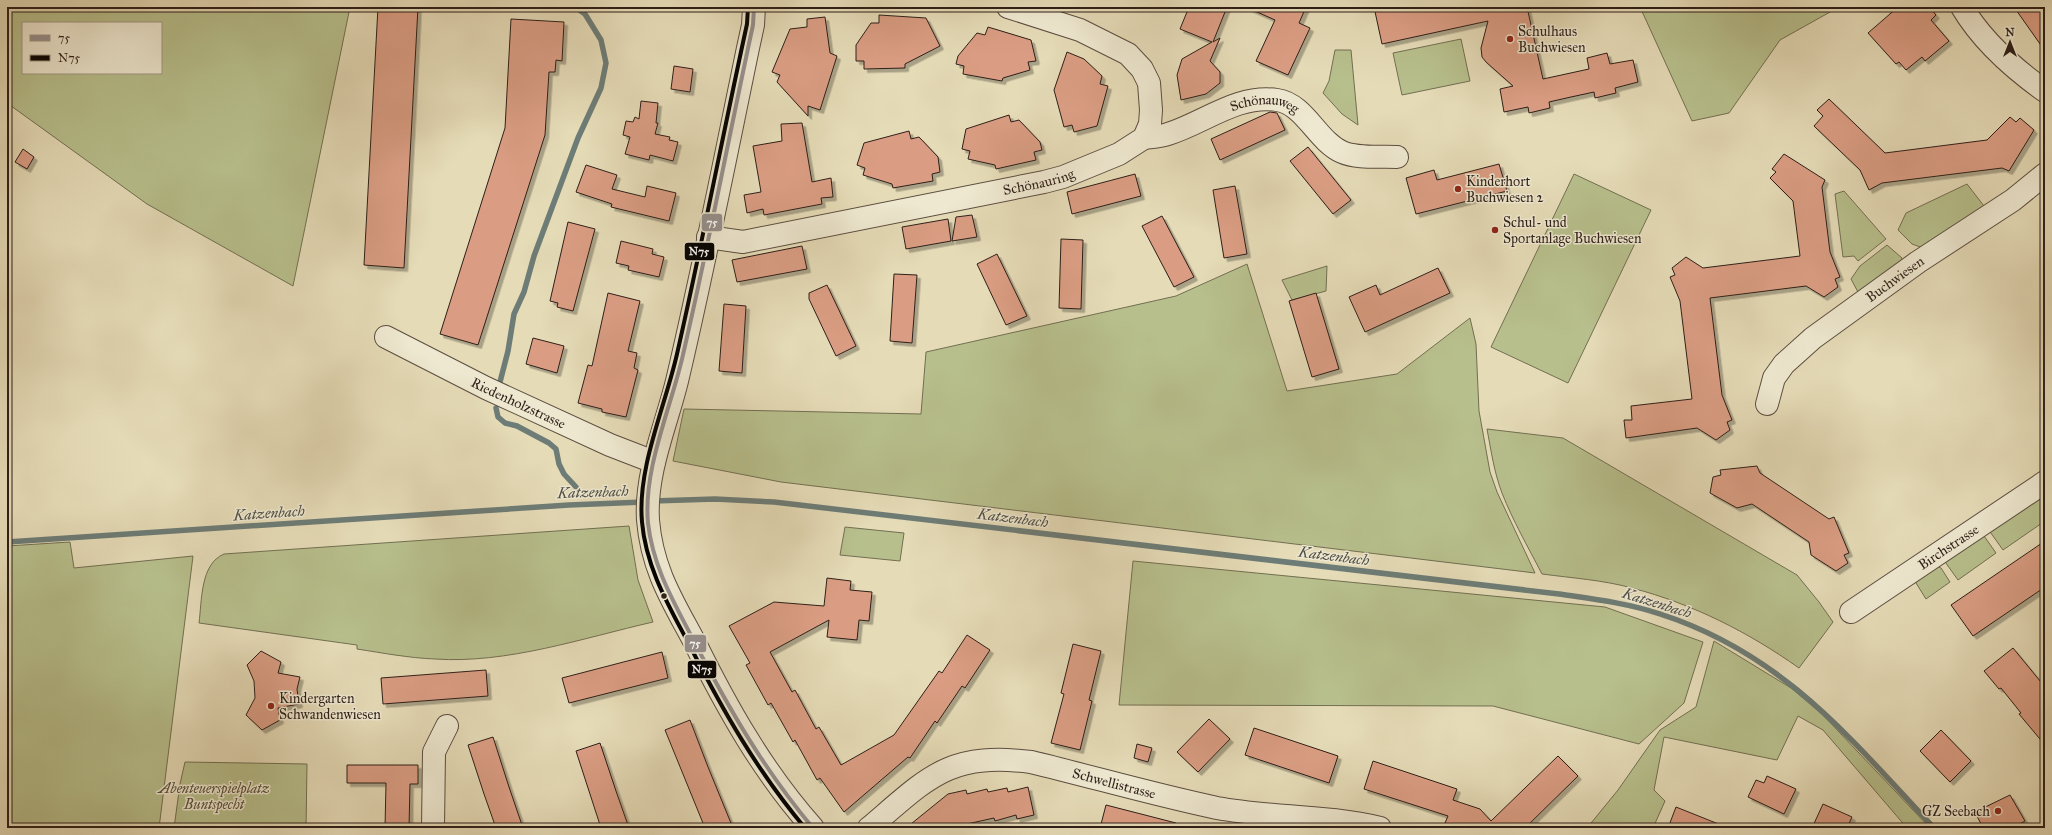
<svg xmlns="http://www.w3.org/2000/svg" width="2052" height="835" font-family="'IM FELL Great Primer',serif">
  <defs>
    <filter id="shadow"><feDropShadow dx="3.5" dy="3.5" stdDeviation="0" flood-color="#0004"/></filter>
  </defs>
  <rect width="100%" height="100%" fill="#e5dbb7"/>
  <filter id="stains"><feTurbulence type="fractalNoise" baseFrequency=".005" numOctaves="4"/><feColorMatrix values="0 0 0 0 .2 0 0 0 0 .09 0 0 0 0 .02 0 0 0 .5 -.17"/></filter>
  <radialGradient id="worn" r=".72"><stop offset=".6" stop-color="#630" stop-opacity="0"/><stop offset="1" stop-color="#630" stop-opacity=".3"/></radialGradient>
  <!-- green -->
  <path fill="#b7bf8c" stroke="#726f52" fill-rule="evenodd" d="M7,7H350L293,286L147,204L7,103ZM23,23H161V73H23Z
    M1640,7H1839L1780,40L1729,113L1692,121Z
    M1461,39L1470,81L1402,95L1393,53Z
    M1335,50H1351L1358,125L1342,114L1323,93L1329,81Z
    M1574,174L1651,210L1568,383L1491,347Z
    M1967,184L1984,206L1923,248L1912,244L1898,230L1906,213Z
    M1844,191L1886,239L1858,261L1854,256L1843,257L1835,194Z
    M1887,245L1902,258L1901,262L1859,294L1851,279L1860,266Z
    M1247,264L1287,391L1397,374L1470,318L1476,344L1479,411L1490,472L1497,492L1535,573L781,482L673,461L684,409L921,414L926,352L1176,296Z
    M1327,266L1326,291L1292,300L1282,280Z
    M1487,429L1563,438L1797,575L1819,602L1833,622L1799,668C1748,632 1693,604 1632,588C1603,580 1572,578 1542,574C1528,547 1513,521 1502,493C1494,472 1491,450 1487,429Z
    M2045,490V521L2003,550L1988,529Z
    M629,526L638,580L653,622C583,638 507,664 435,659C409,658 383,653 357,649V645L199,623C202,601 200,564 224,554Z
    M845,527L904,533L900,561L840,555Z
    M1982,533L1996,553L1958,580L1943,559Z
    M70,542L74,568L193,556L159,828H7V546Z
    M1133,561L1605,607L1703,642L1684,703L1639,744L1493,706L1119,705Z
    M1935,565L1941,568L1950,582L1926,599L1916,583L1918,576Z
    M1714,641L1791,688L1822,714L1930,828H1907L1823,730L1798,716L1777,760L1664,737L1654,790L1665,801L1653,828H1587L1618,790L1660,730L1696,707Z
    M185,762L307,764L306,828H174L180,784Z"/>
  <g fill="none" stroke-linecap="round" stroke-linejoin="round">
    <!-- stream -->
    <path stroke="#6d7c76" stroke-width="5.5" d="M500,382L508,351L514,314L524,292L534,256L578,138L601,88L606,63L601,40L585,14L575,7
      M496,408L498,417L505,423L517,426L549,443L556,449L559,464L564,474L576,487
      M653,501L715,499L774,502L1559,594C1593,599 1627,603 1660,614C1782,653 1850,738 1934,828
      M7,542L569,505L644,502"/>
  </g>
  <!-- building -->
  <path fill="#da9d83" stroke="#2e1f18" filter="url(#shadow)" d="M378,7H418L404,268L364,265Z
    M1189,7H1227L1213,42L1220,38L1210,61L1220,72V83L1206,94L1181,100L1177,75L1182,59L1212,42L1180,29Z
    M1246,7H1306L1299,23L1310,28L1288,75L1256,61L1275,20Z
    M1374,7H1527L1543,79L1589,69L1587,58L1607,53L1610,64L1633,60L1638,82L1615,88L1616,93L1595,98L1594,92L1571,97L1549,102L1550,108L1529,113L1528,107L1504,112L1500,89L1513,86L1486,62L1482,57L1481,48L1488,21L1382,44Z
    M1898,7H1929L1936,15L1931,20L1949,41L1925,61L1922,57L1906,70L1899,62L1896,64L1868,33Z
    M2014,7H2045V51Z
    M879,15L926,18L940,46L905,64V68L864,69V61H856V45L871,23H879Z
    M825,17L830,53L837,56L820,110L808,106V116L777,82L780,75L772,72L790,29L807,27V19Z
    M511,19L564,22L562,61L556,60L555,72H549L545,135L478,345L440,334L505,128Z
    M988,27L1031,40L1036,61L1028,62L1030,70L1003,78L1002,81L963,74L964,66L956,64L958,56L977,33L985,35Z
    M1067,52L1084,59L1102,76L1100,84L1108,86L1097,126L1074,132L1072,125L1064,127L1054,90Z
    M674,66L693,69L690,92L671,89Z
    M1829,99L1885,153L1987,140L2010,117L2016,122L2020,118L2034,130L2009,171L2002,168L1882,183L1869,190L1860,170L1814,126L1823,116L1817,110Z
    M641,101L658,103L656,123H658L655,134L670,137L669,140L678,142L673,161L650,155L649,160L625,154L630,137L623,135L626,121L633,122L635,117L639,119Z
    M1270,112L1277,113L1285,130L1220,160L1211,139Z
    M1009,115L1011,122L1019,120L1040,142L1042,150L1034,152L1036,160L996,169L995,165L968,159L970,151L962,149L966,129Z
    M802,123L812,182L831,178L833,197L821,198L822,204L764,215L763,209L747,213L744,195L761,192L753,146L782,141L781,124Z
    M909,131L911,139L919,137L938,157L940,172L932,174L933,181L893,188L892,184L863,175L865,168L857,165L864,143Z
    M1308,147L1351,200L1333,214L1290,161Z
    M23,149L34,157L27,169L15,162Z
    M1784,154L1825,180L1822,187L1830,252L1840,277L1835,279L1838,287L1824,297L1806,286L1710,298L1722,395L1732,420L1727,422L1730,430L1716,440L1697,428L1626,438L1624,420H1632L1631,406L1692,399L1680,301L1670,277L1675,275L1672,268L1686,257L1703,268L1800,256L1793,201L1770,178L1776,172L1772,169Z
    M1499,164L1507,191L1416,214L1406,178L1434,170L1437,180Z
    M586,165L617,175L612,189L645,197L647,186L676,193L669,221L611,207L612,204L576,192Z
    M1135,174L1141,196L1072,214L1067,192Z
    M1235,186L1247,254L1224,258L1213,190Z
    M972,215L977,237L952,241L956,217Z
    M1162,216L1194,277L1174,287L1142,226Z
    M948,219L951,241L906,249L902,227Z
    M568,222L595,229L573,311L557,307L558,303L550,301Z
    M1061,239L1083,240L1081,309L1059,308Z
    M621,241L653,249L652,254L664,257L659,277L628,270L629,266L616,263Z
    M802,246L807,269L737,282L732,260Z
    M997,254L1027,316L1006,325L977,264Z
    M1438,268L1450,293L1365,332L1349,297L1376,285L1380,295Z
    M894,274L917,275L912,343L890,341Z
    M827,285L856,346L836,356L809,299V293Z
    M608,293L640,301L628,351L637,353L634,368L638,370L626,417L602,412V409L578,403L588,365L592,366Z
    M1316,293L1339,369L1312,377L1289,301Z
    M724,304L746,306L742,373L719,371Z
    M533,338L564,346L557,373L526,364Z
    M1757,466L1760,473L1829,519L1834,517L1849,553L1844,555L1848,563L1836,571L1811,555L1809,542L1752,504L1737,508L1710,493L1713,477L1721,475L1720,470Z
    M2045,541V587L1973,636L1951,605Z
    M827,578L851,581L850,590L872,592L869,621L859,620L857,640L827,637L829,620L770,652L792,692L795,690L816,729L819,727L841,765L894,735L939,671L942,673L967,635L990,650L965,688L962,686L937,723L935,721L910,758L908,757L844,812L820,778L817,780L795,740L793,742L771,703L768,705L746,665L750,663L729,626L774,602L824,606Z
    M1073,644L1101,651L1089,700L1092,701L1080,750L1051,743L1064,694L1061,693Z
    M2013,648L2045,687V745L2019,714L2021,713L2001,688L1999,689L1984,671Z
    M261,651L281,662L278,673L300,677L297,689L299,704L278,708L280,720L262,730L246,715L255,698L254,681L247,665Z
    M662,652L668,678L569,703L562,678Z
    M486,670L488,696L383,704L381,678Z
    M1209,719L1230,739L1198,772L1177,752Z
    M690,720L708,767L733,828H705L665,730Z
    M1254,728L1338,756L1329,783L1245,755Z
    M1941,730L1971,761L1950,782L1920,751Z
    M493,737L509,787L523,828H496L484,794L468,745Z
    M600,743L616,791L629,828H601L576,751Z
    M1137,744L1152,748L1148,762L1134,758Z
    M1558,756L1578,776L1525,828H1459L1445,823L1448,816L1364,789L1373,761L1457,789L1453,800L1480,809L1491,821Z
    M347,765H418V784H410L409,828H385L386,783H347Z
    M1767,776L1796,789L1784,814L1748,797L1756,780L1764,783Z
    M1028,787L1034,815L1017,819L1016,815L995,821L994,818L949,828H906L948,794L966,790L967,794L987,789L988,792L1007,788L1008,792Z
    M2010,795L2025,821L2012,828H1983L1975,812Z
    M1823,804L1852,817L1847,828H1812Z
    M1106,805L1176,823V828H1100Z
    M1676,807L1726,827V828H1668Z"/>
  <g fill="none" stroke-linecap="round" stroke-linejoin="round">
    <!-- minor casing -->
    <g stroke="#5c4e40" stroke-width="24">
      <g id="minor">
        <path d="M754,7L753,25L748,48C725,159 703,271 677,381C666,426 645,473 648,520C652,569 672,600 694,641C727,708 763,772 813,828"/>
        <path d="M1962,7C1981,39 2014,69 2045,91"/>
        <path id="s1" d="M1144,138C1151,137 1160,137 1168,134C1204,123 1237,94 1277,100C1305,104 1317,141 1342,152C1358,159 1380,156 1397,157"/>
        <path id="s2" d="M708,237L743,242L1044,182L1063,177L1119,154L1144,138L1150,124L1151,110L1149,83L1142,69L1128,54L1080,30L1008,7"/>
        <path id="s3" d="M386,337L486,388L610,445L654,462"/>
        <path id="s4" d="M1767,404L1774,378L1784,364L1813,338L1918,262L2013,200L2045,174"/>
        <path id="s5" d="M1851,612L2045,482"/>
        <path d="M433,828L434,752L447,726"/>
        <path id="s6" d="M869,828C929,777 948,752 1031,762C1093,777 1155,795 1217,808C1271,818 1327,815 1380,828"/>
      </g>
    </g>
    <!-- minor -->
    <use href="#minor" stroke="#eee8d0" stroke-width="22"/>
    <!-- bus-1 casing -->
    <g stroke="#eee8d0" stroke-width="7">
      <path id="bus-1" d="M754,7L753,25C729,136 708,248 682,359C670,410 643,470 648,523C653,568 675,604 695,643C729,709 765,771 813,828"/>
    </g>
    <!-- bus-2 casing -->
    <g stroke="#eee8d0" stroke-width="7">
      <path id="bus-2" d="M748,7L747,24C723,134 702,244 677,354C665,407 637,468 642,522C646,568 669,606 690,646C723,711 758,772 805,828"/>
    </g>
    <!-- bus-1 -->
    <use href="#bus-1" stroke="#968f8c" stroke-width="4"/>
    <!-- bus-2 -->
    <use href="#bus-2" stroke="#000" stroke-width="4"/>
  </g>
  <!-- markers -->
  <g fill="#8f2418" stroke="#eee8d0" stroke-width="1.5">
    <circle cx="1510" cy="39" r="4"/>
    <circle cx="1458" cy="189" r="4"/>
    <circle cx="1495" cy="230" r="4"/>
    <circle cx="271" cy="706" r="4"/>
    <circle cx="1998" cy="811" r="4"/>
  </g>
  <circle fill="#2e1f18" stroke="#eee8d0" stroke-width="1.5" cx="664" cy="596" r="3.5"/>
  <g text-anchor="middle" stroke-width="3" stroke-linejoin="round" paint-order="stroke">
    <!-- poi labels -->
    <g font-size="14" fill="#2e1f18" stroke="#eee8d0" text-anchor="start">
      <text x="1518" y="36">Schulhaus<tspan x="1518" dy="16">Buchwiesen</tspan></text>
      <text x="1466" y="186">Kinderhort<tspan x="1466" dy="16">Buchwiesen 2</tspan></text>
      <text x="1503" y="227">Schul- und<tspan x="1503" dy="16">Sportanlage Buchwiesen</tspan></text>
      <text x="279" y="703">Kindergarten<tspan x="279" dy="16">Schwandenwiesen</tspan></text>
      <text x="1990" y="816" text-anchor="end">GZ Seebach</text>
    </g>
    <!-- street labels -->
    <g font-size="14" fill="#2e1f18" stroke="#eee8d0">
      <text dy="5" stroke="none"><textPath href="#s1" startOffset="128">Schönauweg</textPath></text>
      <text dy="5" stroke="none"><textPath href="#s2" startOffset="337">Schönauring</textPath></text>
      <text dy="5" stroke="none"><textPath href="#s4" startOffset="184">Buchwiesen</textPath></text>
      <text dy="5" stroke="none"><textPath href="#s3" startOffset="148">Riedenholzstrasse</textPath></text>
      <text dy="5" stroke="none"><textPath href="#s5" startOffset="117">Birchstrasse</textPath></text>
      <text dy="5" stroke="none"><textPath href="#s6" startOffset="269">Schwellistrasse</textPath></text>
    </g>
    <!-- park labels -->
    <g font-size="14" font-style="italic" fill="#574f3b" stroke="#eee8d0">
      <text x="214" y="793">Abenteuerspielplatz<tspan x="214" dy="16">Buntspecht</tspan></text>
    </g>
    <!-- water labels -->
    <g font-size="15" font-style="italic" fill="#4e4e47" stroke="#eee8d0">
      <text transform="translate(593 492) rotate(-2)" y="5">Katzenbach</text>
      <text transform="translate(269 513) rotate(-4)" y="5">Katzenbach</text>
      <text transform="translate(1013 518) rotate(7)" y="5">Katzenbach</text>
      <text transform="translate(1334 556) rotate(7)" y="5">Katzenbach</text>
      <text transform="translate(1657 603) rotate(17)" y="5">Katzenbach</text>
    </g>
  </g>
  <g stroke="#eee8d0" stroke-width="1.5">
    <rect x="701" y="213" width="22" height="19" rx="4" fill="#968f8c"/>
    <rect x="684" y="242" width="31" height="19" rx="4" fill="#000"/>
    <rect x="684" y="634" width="23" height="19" rx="4" fill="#968f8c"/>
    <rect x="687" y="660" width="30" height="19" rx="4" fill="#000"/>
  </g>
  <g font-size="11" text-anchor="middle" font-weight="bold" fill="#fff">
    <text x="712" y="226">75</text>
    <text x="699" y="255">N75</text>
    <text x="695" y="647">75</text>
    <text x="702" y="673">N75</text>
  </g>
  <!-- margin -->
  <rect width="2052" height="835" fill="none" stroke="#e5dbb7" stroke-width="24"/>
  <rect x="8" y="8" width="2036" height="819" fill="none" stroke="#2e1f18" stroke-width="2"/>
  <rect x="12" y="12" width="2028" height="811" fill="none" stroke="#2e1f18"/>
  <!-- legend -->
  <rect x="22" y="22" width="140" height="52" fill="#eee8d0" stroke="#a19886"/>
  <rect x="30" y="35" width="20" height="6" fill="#968f8c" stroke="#a19886"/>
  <text x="58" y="42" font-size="12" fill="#2e1f18">75</text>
  <rect x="30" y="55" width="20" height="6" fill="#000000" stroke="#a19886"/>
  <text x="58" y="62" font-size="12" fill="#2e1f18">N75</text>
  <!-- north arrow -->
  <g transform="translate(2010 42)" stroke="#eee8d0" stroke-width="3" paint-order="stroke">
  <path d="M0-3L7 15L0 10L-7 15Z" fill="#2e1f18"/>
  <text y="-6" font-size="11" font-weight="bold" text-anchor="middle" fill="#2e1f18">N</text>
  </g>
  <rect width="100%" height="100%" filter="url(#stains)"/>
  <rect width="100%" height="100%" fill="url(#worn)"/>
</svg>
